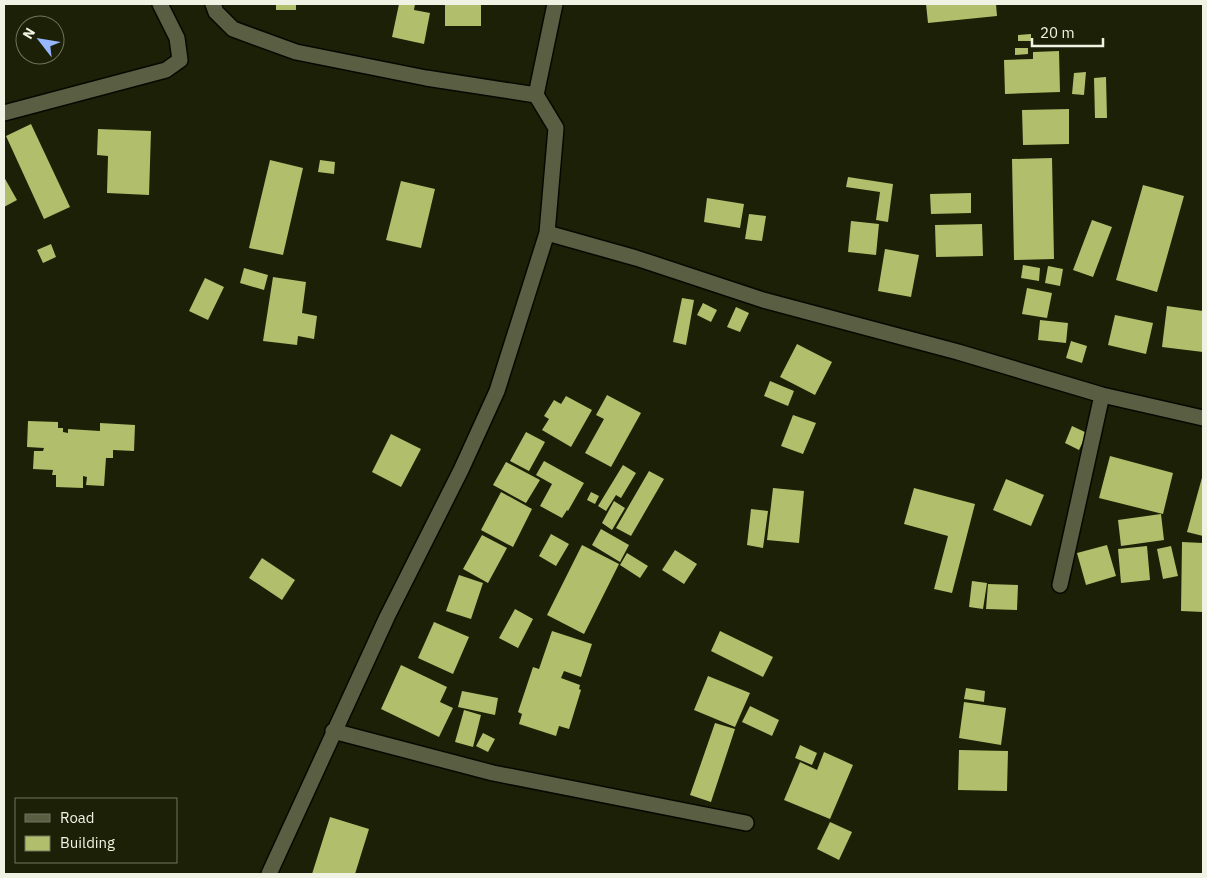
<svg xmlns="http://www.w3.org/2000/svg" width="1207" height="878" font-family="'IBM Plex Sans',sans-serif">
  <rect width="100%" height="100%" fill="#1c2006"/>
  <!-- building -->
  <path fill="#b1be6c" d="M276,4H296V10H276Z
    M399,4H415L414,10L430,13L424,44L392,37Z
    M445,4H481V26H445Z
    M926,4H996L997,16L928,23Z
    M1031,34V41H1018V35Z
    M1015,48H1028V54L1015,55Z
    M1059,51L1060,92L1005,94L1004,60L1033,59V52Z
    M1086,72L1084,95L1072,94L1074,73Z
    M1106,77L1107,118H1095L1094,78Z
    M1069,109V144L1023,145L1022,110Z
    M31,124L70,207L44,219L6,136Z
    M98,129L151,131L149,195L107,193L108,156L97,155Z
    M1052,158L1054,259L1014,260L1012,159Z
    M270,160L303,168L283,255L249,248Z
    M320,160L335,162L334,174L318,172Z
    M4,177L17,200L4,207Z
    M848,177L893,184L888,222L876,220L880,192L846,187Z
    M401,181L435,189L421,248L386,240Z
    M1143,185L1184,196L1157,292L1116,280Z
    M971,193V213L931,214L930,194Z
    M707,198L744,204L740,228L704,222Z
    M749,214L766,216L762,241L745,239Z
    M1092,220L1112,227L1093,277L1073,270Z
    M851,221L879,224L876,255L848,252Z
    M982,224L983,256L936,257L935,225Z
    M51,244L56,257L43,263L37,250Z
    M885,249L919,255L911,297L878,291Z
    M1023,265L1040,268L1039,281L1021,278Z
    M1048,266L1063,269L1060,286L1045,283Z
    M244,268L268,275L264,290L240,283Z
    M273,277L306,282L302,313L317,316L314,339L298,336L297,345L263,341Z
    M205,278L224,287L208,320L189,311Z
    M1027,288L1052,293L1047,318L1022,314Z
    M682,298L694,300L686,345L673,342Z
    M703,303L717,310L711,322L697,315Z
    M1167,306L1203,311V352L1162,347Z
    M736,307L749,313L740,332L727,327Z
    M1115,315L1153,323L1146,354L1108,345Z
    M1040,320L1068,323L1066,343L1038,340Z
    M1071,341L1087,346L1082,363L1066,358Z
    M797,344L832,362L815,395L780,377Z
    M770,381L794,391L788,406L764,396Z
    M607,395L641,413L611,467L585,453L604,419L596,415Z
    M566,396L592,410L571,447L542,430L549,419L544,416L554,400L561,404Z
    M793,415L816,423L803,454L781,446Z
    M28,421L58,422V428H63V432L68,433V429L100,431V423L135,425L134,451L113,450V458H106L104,486L86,485L87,477L83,476V488L56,487V475H52L53,470L33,469L34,451H43L44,448L27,447Z
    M1072,426L1087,433L1079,450L1065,443Z
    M526,432L545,442L529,471L510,461Z
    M391,434L421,449L401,487L372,472Z
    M1110,456L1173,473L1163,514L1099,498Z
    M544,461L584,483L568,511L567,510L562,518L540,506L552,484L536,475Z
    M506,462L540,480L526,503L493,485Z
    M623,465L636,473L621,498L616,495L606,511L598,506Z
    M649,471L664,479L631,536L616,528Z
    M1203,474V536L1187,532Z
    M1006,479L1044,495L1031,526L993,510Z
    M773,488L804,491L799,543L767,540Z
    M914,488L975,504L952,593L934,589L948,536L904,524Z
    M501,492L532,509L513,547L481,530Z
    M591,492L599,496L595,504L587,500Z
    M614,501L625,508L612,530L602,523Z
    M751,509L768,511L763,548L747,545Z
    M1161,514L1164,540L1121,546L1118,520Z
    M601,529L629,545L620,562L592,545Z
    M551,534L569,544L556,566L539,556Z
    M482,535L507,548L488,583L463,569Z
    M1182,542L1203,543V612L1181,611Z
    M582,545L619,564L584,634L547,615Z
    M1107,545L1116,576L1086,585L1077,553Z
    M1147,546L1150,580L1121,583L1118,549Z
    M1171,546L1178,576L1163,579L1157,549Z
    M675,550L697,564L684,584L662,570Z
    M627,553L648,566L640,578L620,565Z
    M262,558L295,580L282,600L249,578Z
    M459,575L483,583L471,619L446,611Z
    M972,581L987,583L983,609L969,607Z
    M988,584L1018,585L1017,610L986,609Z
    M515,609L533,619L518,648L499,638Z
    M434,622L469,637L453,674L418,658Z
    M552,631L592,644L581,677L564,671L561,678L580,685L579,689L581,690L569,729L559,726L556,736L519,724L522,714L518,712L533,667L539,669Z
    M720,631L773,657L763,677L711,651Z
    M401,665L447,687L440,702L453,708L439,737L381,709Z
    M708,676L750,693L735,727L694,710Z
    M966,688L985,691L984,702L964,699Z
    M462,691L498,698L495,715L458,707Z
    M964,702L1006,708L1001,745L959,738Z
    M750,706L779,720L772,736L742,722Z
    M464,710L481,715L473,747L455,742Z
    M715,723L735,729L711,802L690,795Z
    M483,733L495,739L488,752L476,746Z
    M800,745L817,753L812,765L795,758Z
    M959,750L1008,751L1007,791L958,790Z
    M824,752L853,765L830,819L784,800L800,762L817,770Z
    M330,817L369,829L355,874H312Z
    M830,822L852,832L839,860L817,849Z"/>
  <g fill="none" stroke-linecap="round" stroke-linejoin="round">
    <!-- street casing -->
    <g stroke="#070900" stroke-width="18">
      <path id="street" d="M213,4L216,12L233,29L296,52L426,78L536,95
        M4,113L166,70L180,60L177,38L160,4
        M547,233L636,258L763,300L958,352L1102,395L1203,418
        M1060,585L1102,395
        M333,731L493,773L746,823
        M269,874L387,617L461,470L497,391L547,233L556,128L536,95L555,4"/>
    </g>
    <!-- street -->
    <use href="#street" stroke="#5a5f43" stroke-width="15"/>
  </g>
  <!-- border -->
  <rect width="1207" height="878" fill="none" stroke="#f0f3e3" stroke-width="10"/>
  <!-- legend -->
  <rect x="15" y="798" width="162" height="65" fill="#1c2006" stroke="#71745e"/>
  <rect x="25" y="814" width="25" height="8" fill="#5a5f43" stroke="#71745e"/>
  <text x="60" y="823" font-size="15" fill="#f0f3e3">Road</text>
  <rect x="25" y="836" width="25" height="15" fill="#b1be6c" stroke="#71745e"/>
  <text x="60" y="848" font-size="15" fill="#f0f3e3">Building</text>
  <!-- north arrow -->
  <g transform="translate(40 40) rotate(301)"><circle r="24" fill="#1c2006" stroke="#71745e"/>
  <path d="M0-4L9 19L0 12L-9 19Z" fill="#97b6fd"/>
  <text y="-8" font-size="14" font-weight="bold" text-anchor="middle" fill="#f0f3e3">N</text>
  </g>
  <!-- scale -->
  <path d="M1032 38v8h71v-8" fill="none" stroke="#f0f3e3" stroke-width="2.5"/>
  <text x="1040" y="38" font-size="15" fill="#f0f3e3" stroke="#1c2006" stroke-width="4" paint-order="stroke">20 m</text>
</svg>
